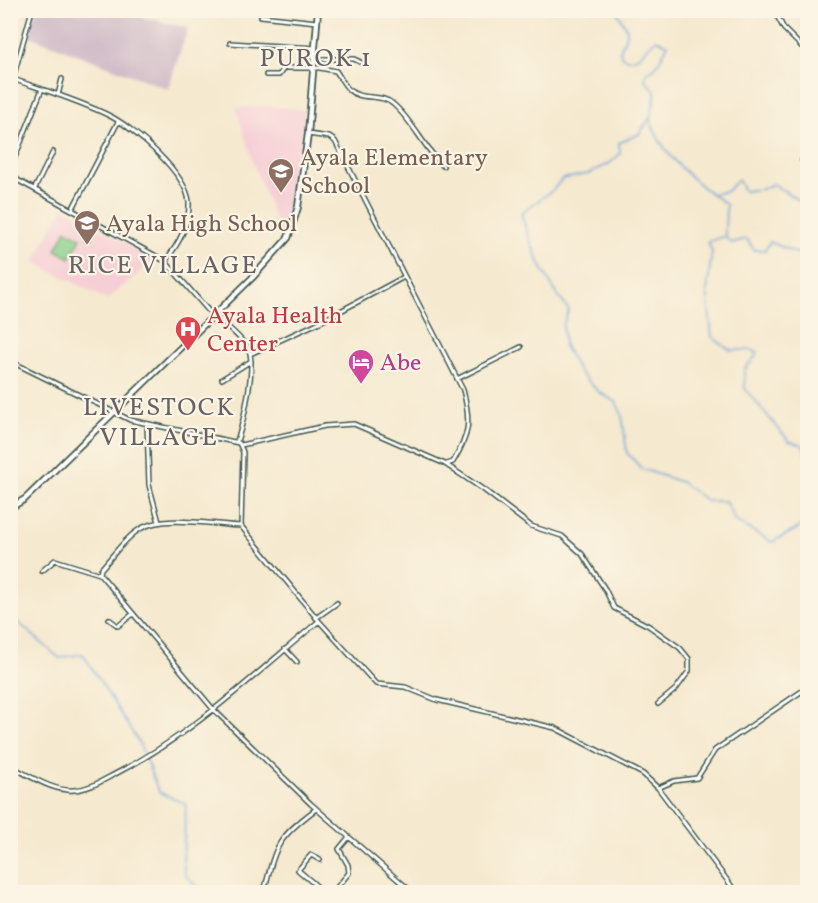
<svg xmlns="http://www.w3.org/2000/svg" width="818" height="903" font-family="Vollkorn,serif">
  <rect width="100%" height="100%" fill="#fcf5e5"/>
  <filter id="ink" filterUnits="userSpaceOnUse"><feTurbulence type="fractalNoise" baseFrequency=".0167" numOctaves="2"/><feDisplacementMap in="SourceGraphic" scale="12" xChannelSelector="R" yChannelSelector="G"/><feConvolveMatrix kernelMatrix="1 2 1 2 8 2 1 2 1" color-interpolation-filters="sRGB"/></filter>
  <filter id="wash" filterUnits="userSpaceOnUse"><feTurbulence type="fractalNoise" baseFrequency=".008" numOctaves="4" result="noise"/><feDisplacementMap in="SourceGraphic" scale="24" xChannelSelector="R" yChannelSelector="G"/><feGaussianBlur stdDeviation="1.35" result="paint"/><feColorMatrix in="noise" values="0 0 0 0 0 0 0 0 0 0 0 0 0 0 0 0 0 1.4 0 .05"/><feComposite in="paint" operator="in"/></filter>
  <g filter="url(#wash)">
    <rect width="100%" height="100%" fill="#f5e9cf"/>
    <!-- built -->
    <path fill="#f6cfd6" d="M267,106L305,110L293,220L283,240L254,165L236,108Z
      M63,207L154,259L108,300L34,262Z"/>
    <!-- industrial -->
    <path fill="#d1bdc9" d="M35,10L116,11L188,28L168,89L29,36Z"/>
    <!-- green -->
    <path fill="#89cf89" stroke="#54865e" stroke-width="1.5" d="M66,230L81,238L70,258L56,250Z"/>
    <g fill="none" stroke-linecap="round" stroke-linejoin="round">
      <!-- stream -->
      <path stroke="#68a0d6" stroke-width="1.5" d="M616,10C632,39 628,23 620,52L622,57C638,65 645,47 657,39L668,45L655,68L647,72L645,79C647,84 651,86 654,90C659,99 648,112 651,122C662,155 697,185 726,204L725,236L731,243L747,239L754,250H765L770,242L799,254L808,262
        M650,118L639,134L619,143L620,154L610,163L588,174L562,179L553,190L521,213C531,248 546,282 569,310L563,324L564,346L580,373L600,393L616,402L622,415L627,453L642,469L681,482L707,501H725L735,521L772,542L799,528L808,516
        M712,194L727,191L738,179L744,191L762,189L773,184L798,200L807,198L808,195
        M725,236L708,242L712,252L707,291L712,337L730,350H751L758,353L744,370L745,389L789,441L803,445L808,461
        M10,615L59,658L83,654L139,743L159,792L186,804L183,859L185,875L203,892"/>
    </g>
  </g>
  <g filter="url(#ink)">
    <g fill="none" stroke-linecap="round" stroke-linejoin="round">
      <!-- minor casing -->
      <g stroke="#3f574b" stroke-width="6">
        <path id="minor" d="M774,10L784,29L808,53
          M261,16L317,22
          M230,43L315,48
          M313,59H354L362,63
          M266,75H279L284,68H320L336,71C340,77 344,85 349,90C361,101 381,93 393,104C413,121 424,148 443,166
          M10,78C43,90 78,100 110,116C134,128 187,174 189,202C190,224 178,245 165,261
          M10,89L32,10
          M58,95L62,79
          M308,134L329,137L335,141L463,390C471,421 470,434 453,462L447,464
          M802,160L808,159
          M10,170L42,89
          M10,176L165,261L213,316
          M35,188L53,152
          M10,190L17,179
          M73,208L118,122
          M214,314C225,325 240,336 248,348C257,363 243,424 237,441
          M250,354L320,322L404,277
          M10,361L130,420L239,443L243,452L241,526L319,621C254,675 192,735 117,773C103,780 90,789 74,790C53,792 29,775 10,766
          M222,379L251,361
          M457,379L521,347
          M147,424L149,485L159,522
          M241,445L325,426L354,424L445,464L484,490L531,526L562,536L582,554L605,589L614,608L649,626L680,648L689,659V671L676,689L658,704
          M241,526C214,525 163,514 140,529C125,538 113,556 101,569L100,574L213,709L311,804L412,892
          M42,571L55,560L100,574
          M316,618L337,603
          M109,619L118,626L133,614
          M319,621L376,684L405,687L437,700L555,728L643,774L658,788L736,892
          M285,649L297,662
          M658,788L674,781L697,778L715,750L808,687
          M264,892C276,845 276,839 316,809
          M315,892L319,888L298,870L311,855L320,860
          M333,892L349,873L348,865L339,849L349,837"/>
      </g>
      <!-- tertiary casing -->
      <g stroke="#3f574b" stroke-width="8">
        <path id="tertiary" d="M10,508L25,499L252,278L288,238L298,207L308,134L318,10"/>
      </g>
      <!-- minor -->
      <use href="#minor" stroke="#fff" stroke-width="3"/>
      <!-- tertiary -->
      <use href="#tertiary" stroke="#fff" stroke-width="4.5"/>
    </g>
  </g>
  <!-- icons -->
  <defs>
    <g id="school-pin" transform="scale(1.35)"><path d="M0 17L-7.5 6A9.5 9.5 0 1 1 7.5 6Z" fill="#8d6e63" stroke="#fcf5e5"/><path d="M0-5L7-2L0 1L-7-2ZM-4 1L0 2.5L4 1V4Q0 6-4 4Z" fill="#fff"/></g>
    <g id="hospital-pin" transform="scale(1.35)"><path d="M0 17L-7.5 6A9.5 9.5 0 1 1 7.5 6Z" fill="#e0444e" stroke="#fcf5e5"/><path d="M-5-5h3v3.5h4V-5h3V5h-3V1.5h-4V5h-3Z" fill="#fff"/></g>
    <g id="hotel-pin" transform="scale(1.35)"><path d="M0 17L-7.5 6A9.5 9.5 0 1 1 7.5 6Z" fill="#d1479c" stroke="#fcf5e5"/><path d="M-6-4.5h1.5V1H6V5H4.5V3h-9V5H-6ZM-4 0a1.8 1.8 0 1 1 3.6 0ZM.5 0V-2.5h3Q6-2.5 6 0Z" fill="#fff"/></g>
  </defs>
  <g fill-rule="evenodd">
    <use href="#school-pin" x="281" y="171"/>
    <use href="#school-pin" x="87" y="223"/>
    <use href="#hospital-pin" x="188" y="329"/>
    <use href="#hotel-pin" x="361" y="362"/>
  </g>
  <g text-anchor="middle" stroke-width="4.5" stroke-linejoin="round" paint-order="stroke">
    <!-- education labels -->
    <g font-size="24" fill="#785e54" stroke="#fcf5e5" text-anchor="start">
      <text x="300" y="165">Ayala Elementary<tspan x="300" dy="28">School</tspan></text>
      <text x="106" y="231">Ayala High School</text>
    </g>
    <!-- health labels -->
    <g font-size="24" fill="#be3a42" stroke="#fcf5e5" text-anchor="start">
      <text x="207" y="323">Ayala Health<tspan x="207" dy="28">Center</tspan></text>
    </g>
    <!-- hotel labels -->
    <g font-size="24" fill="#b23c85" stroke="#fcf5e5" text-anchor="start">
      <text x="380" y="370">Abe</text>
    </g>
    <!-- neighbourhood labels -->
    <g font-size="26" letter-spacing="1.5" fill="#676266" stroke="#fcf5e5">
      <text x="316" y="66">PUROK 1</text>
      <text x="163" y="273">RICE VILLAGE</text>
      <text x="159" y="415">LIVESTOCK<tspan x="159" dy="30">VILLAGE</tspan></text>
    </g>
  </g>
  <!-- margin -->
  <rect width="818" height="903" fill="none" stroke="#fcf5e5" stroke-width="36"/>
</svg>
